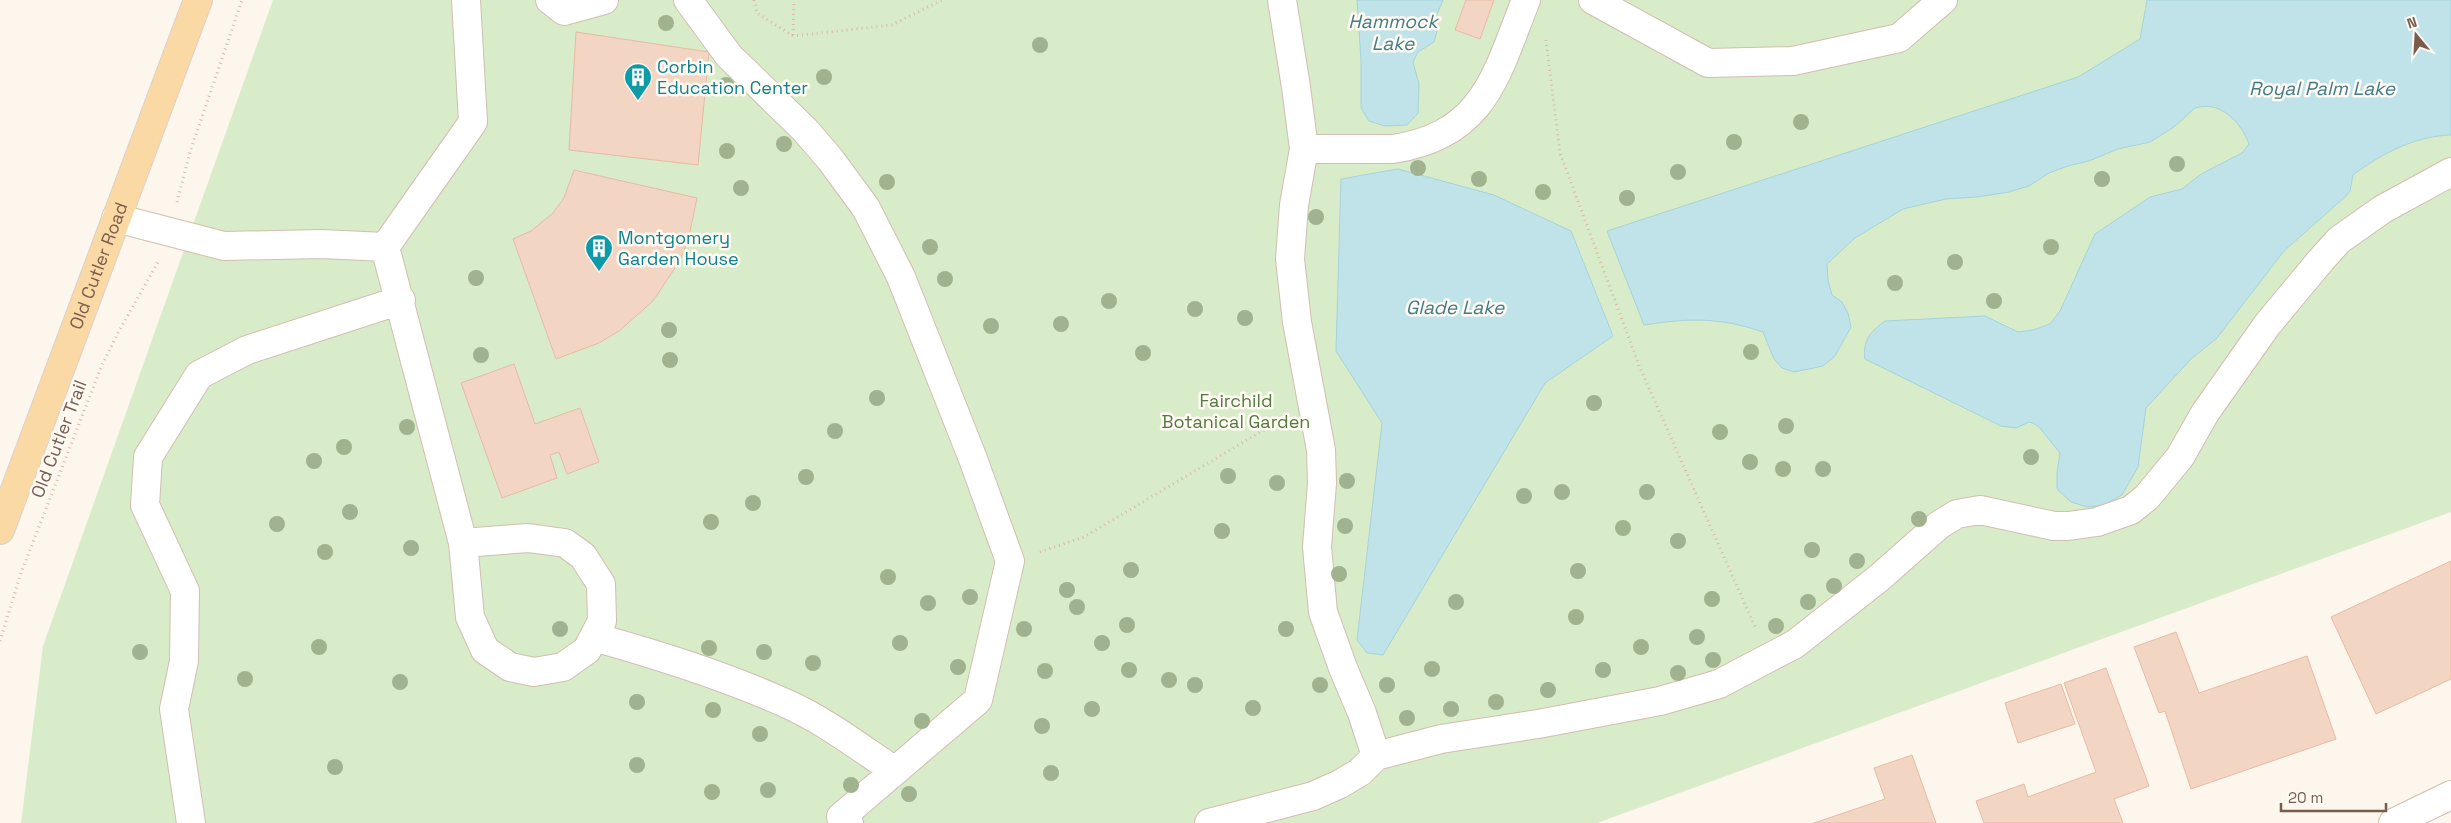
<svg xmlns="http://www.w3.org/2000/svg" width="2451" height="823" font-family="'Space Grotesk',sans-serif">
  <rect width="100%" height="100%" fill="#fdf6ec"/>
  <!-- green -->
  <path fill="#d8ecc9" d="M273,0H2451V512L1597,823H21L43,646Z"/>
  <!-- water -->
  <path fill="#bfe3e8" stroke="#a5d3da" d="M1357,0H1443L1436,17L1438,28L1434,42L1418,52L1413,62L1419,84L1418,113L1407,125L1385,126L1369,121L1361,108V60Z
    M2147,0H2451V135C2415,136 2381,154 2353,175L2350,191L2346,196L2284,251L2217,338L2191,359L2146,408L2138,467L2122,495L2104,505L2087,507L2071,502L2057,489V472L2060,453L2039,427L2033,423L2029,422L2016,428L2001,426L1865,359C1862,341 1871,331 1885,321L1985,316L2018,332L2033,330L2050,324L2060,311L2095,234L2150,197L2182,189L2201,174L2242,153L2249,144C2241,122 2220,100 2195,108L2174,127L2150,142L2118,149L2089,161L2068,166L2049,173L2029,186L2009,192L1977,197L1946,199L1903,209L1855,238L1827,264L1828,280L1832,295L1842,302L1848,313L1851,327L1835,356L1823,366L1794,372L1782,368L1774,359L1763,332C1719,317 1689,318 1644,325L1607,231L2078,77L2140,39Z
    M1398,169L1494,195L1571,231L1613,336L1545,383L1383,655L1367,653L1357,640L1382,423L1336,351L1341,179Z"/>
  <!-- building -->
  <path fill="#f3d5c3" stroke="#e6bba3" d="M1466,0H1494L1480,39L1455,30Z
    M576,32L709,52L698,165L569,150Z
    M574,170L697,198L688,241L679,262L653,301L619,331L599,343L556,359L513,239L531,231L553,213L564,198Z
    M514,364L535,424L580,408L599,462L567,474L559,452L550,455L557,478L502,498L461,383Z
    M2451,561V679L2376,714L2331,617Z
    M2176,632L2199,693L2307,656L2336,739L2191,789L2165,711L2159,713L2134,647Z
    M2106,668L2149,786L2114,799L2123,823H1984L1976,801L2024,784L2028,797L2096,772L2064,683Z
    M2061,684L2075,724L2018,743L2005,703Z
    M1912,755L1936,823H1814L1885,799L1874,768Z"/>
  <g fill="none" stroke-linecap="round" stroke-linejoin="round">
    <!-- minor casing -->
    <g stroke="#d1beb0" stroke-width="30">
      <path id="minor" d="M550,0L564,11L604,0
        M688,0L729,56L805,130L830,159L866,208L901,277L973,459L1010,561L978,700L841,817L849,823
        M1282,0L1296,87L1304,149L1294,205L1290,259L1297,322L1321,450L1322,483L1317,547L1323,612L1343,668L1362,713L1376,756
        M1593,0L1708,63L1793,61L1899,38L1943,0
        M1304,149H1393C1485,135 1496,75 1526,0
        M116,218L224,246L321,244L385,247
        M463,543L528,538L565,543L583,556L601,584L602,621L587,650L563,667L534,672L510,667L485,650L470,617L463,543L385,247L473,122L466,0
        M594,637C658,655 723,675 785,703C824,720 859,747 895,771
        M191,823L174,709L184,661L185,591L145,505L148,457L199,375L247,350L401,300
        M1209,823L1313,796L1340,784L1360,772L1376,756L1441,739L1538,724L1660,701L1719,684L1795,644L1879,578L1939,525L1957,514L1980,510L2054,526H2068L2097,522L2131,510L2147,497L2180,457L2205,413L2267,325L2321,260L2339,240L2383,209L2451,172
        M2393,823L2451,795"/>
    </g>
    <!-- major casing -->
    <g stroke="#dad1cd" stroke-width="30">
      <g id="major">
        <path id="s1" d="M0,530L198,0"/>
      </g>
    </g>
    <!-- path -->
    <path stroke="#d9b8a5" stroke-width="3" stroke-dasharray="1 4" stroke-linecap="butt" d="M754,0L757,13L793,36L892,25L942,0
      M793,35L794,0
      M1546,40L1560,153L1640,368L1756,629
      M177,202L190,152L242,0
      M1040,552L1084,537L1262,431L1284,426
      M0,641L21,573L102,365L119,331L158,262"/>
    <!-- minor -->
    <use href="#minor" stroke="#fff" stroke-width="28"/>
    <!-- major -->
    <use href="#major" stroke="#fbd9a5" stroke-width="28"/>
  </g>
  <!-- trees -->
  <g fill="#a0b28e">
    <circle cx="666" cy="23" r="8"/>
    <circle cx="1040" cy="45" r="8"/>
    <circle cx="824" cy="77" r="8"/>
    <circle cx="726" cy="85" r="8"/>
    <circle cx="1801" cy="122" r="8"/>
    <circle cx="1734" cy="142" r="8"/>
    <circle cx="784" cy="144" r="8"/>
    <circle cx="727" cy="151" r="8"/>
    <circle cx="2177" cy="164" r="8"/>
    <circle cx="1418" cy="168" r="8"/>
    <circle cx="1678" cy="172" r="8"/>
    <circle cx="1479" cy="179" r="8"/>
    <circle cx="2102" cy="179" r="8"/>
    <circle cx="887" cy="182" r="8"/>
    <circle cx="741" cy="188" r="8"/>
    <circle cx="1543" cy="192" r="8"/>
    <circle cx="1627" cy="198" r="8"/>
    <circle cx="1316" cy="217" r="8"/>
    <circle cx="930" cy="247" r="8"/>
    <circle cx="2051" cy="247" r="8"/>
    <circle cx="1955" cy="262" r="8"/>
    <circle cx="476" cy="278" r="8"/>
    <circle cx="945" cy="279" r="8"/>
    <circle cx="1895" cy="283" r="8"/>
    <circle cx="1109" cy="301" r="8"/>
    <circle cx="1994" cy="301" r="8"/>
    <circle cx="1195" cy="309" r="8"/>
    <circle cx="1245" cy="318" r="8"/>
    <circle cx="1061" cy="324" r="8"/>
    <circle cx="991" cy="326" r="8"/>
    <circle cx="669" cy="330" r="8"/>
    <circle cx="1751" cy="352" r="8"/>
    <circle cx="1143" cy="353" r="8"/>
    <circle cx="481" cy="355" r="8"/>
    <circle cx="670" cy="360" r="8"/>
    <circle cx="877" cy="398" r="8"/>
    <circle cx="1594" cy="403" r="8"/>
    <circle cx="1786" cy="426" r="8"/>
    <circle cx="407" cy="427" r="8"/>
    <circle cx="835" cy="431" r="8"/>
    <circle cx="1720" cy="432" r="8"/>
    <circle cx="344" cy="447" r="8"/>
    <circle cx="2031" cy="457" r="8"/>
    <circle cx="314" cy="461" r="8"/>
    <circle cx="1750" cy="462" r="8"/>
    <circle cx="1783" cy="469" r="8"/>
    <circle cx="1823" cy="469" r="8"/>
    <circle cx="1228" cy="476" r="8"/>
    <circle cx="806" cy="477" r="8"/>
    <circle cx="1347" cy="481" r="8"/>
    <circle cx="1277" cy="483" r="8"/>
    <circle cx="1562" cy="492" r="8"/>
    <circle cx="1647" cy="492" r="8"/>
    <circle cx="1524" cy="496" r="8"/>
    <circle cx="753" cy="503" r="8"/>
    <circle cx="350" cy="512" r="8"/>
    <circle cx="1919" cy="519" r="8"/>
    <circle cx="711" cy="522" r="8"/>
    <circle cx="277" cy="524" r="8"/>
    <circle cx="1345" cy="526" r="8"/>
    <circle cx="1623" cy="528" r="8"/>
    <circle cx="1222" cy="531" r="8"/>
    <circle cx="1678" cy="541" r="8"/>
    <circle cx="411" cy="548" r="8"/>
    <circle cx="1812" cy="550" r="8"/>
    <circle cx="325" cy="552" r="8"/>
    <circle cx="1857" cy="561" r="8"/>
    <circle cx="1131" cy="570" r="8"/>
    <circle cx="1578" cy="571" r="8"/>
    <circle cx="1339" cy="574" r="8"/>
    <circle cx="888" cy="577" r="8"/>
    <circle cx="1834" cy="586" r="8"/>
    <circle cx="1067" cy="590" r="8"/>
    <circle cx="970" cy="597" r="8"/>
    <circle cx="1712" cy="599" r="8"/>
    <circle cx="1456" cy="602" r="8"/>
    <circle cx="1808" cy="602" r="8"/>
    <circle cx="928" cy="603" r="8"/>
    <circle cx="1077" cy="607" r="8"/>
    <circle cx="1576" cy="617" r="8"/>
    <circle cx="1127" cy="625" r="8"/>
    <circle cx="1776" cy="626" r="8"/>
    <circle cx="560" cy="629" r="8"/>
    <circle cx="1024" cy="629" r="8"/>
    <circle cx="1286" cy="629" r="8"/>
    <circle cx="1697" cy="637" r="8"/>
    <circle cx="900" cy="643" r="8"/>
    <circle cx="1102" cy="643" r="8"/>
    <circle cx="319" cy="647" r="8"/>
    <circle cx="1641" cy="647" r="8"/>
    <circle cx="709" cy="648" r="8"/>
    <circle cx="140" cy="652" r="8"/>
    <circle cx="764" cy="652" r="8"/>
    <circle cx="1713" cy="660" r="8"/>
    <circle cx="813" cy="663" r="8"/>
    <circle cx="958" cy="667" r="8"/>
    <circle cx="1432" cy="669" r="8"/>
    <circle cx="1129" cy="670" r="8"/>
    <circle cx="1603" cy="670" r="8"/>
    <circle cx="1045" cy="671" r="8"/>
    <circle cx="1678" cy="673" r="8"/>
    <circle cx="245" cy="679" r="8"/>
    <circle cx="1169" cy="680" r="8"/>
    <circle cx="400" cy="682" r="8"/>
    <circle cx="1195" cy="685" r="8"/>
    <circle cx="1320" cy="685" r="8"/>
    <circle cx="1387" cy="685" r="8"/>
    <circle cx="1548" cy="690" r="8"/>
    <circle cx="637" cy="702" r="8"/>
    <circle cx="1496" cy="702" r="8"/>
    <circle cx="1253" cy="708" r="8"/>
    <circle cx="1092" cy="709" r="8"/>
    <circle cx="1451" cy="709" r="8"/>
    <circle cx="713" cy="710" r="8"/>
    <circle cx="1407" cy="718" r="8"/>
    <circle cx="922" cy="721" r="8"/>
    <circle cx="1042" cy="726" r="8"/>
    <circle cx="760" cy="734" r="8"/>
    <circle cx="637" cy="765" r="8"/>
    <circle cx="335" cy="767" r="8"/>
    <circle cx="1051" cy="773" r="8"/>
    <circle cx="851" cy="785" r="8"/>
    <circle cx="768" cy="790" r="8"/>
    <circle cx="712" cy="792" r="8"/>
    <circle cx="909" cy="794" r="8"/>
  </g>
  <!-- icons -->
  <defs>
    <g id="building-pin" transform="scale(1.4375)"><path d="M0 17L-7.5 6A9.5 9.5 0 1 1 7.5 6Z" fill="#0f9aa8" stroke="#fffaf3"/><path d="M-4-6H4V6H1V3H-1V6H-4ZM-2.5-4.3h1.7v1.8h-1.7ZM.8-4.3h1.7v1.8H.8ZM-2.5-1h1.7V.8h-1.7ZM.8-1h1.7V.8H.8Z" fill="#fff"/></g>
  </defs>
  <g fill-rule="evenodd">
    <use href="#building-pin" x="638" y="77"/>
    <use href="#building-pin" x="599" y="248"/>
  </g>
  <g text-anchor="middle" stroke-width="5" stroke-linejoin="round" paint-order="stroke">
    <!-- culture labels -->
    <g font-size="18" fill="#0d838f" stroke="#fffaf3" text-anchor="start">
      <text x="657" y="73">Corbin<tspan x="657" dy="21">Education Center</tspan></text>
      <text x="618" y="244">Montgomery<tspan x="618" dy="21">Garden House</tspan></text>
    </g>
    <!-- street labels -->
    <g font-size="18" fill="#7a5c4d" stroke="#fffaf3">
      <text dy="6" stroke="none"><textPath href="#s1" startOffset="282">Old Cutler Road</textPath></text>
      <text transform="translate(59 439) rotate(-69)" y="6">Old Cutler Trail</text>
    </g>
    <!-- park labels -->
    <g font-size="18" fill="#537a41" stroke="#fffaf3">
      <text x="1236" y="407">Fairchild<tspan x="1236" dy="21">Botanical Garden</tspan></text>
    </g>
    <!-- water labels -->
    <g font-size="19" font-style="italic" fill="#437c86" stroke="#fffaf3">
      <text x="1393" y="28">Hammock<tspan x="1393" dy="22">Lake</tspan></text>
      <text x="2322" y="95">Royal Palm Lake</text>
      <text x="1455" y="314">Glade Lake</text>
    </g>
  </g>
  <!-- north arrow -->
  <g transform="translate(2416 35) rotate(342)" stroke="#fffaf3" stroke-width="4" paint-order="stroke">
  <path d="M0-4L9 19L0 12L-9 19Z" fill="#7a5c4d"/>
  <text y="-8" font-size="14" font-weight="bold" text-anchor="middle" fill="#7a5c4d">N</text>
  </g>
  <!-- scale -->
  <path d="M2281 803v8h105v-8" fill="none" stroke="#7a5c4d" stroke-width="2.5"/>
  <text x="2288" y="803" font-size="15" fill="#7a5c4d" stroke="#fffaf3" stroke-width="4" paint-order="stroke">20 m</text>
</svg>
